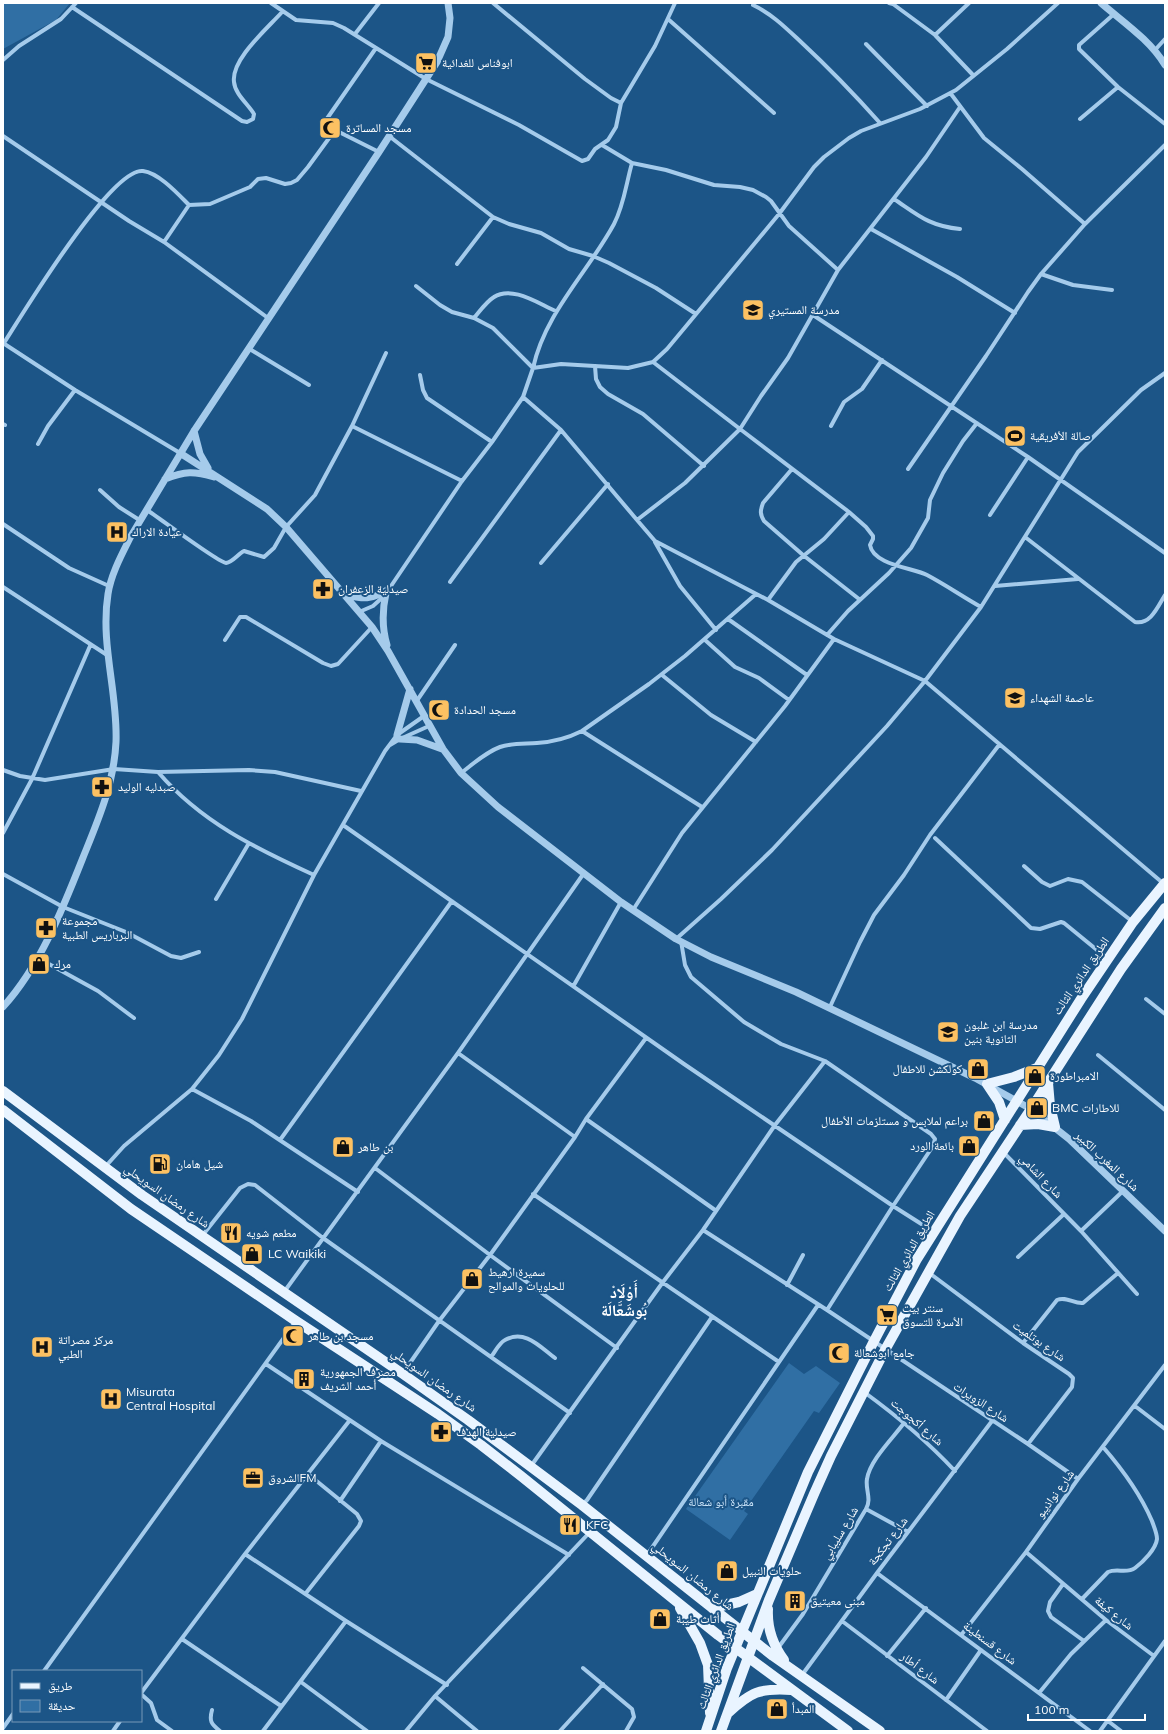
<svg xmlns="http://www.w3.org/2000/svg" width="1168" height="1734" font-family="Mulish,'Noto Naskh Arabic',sans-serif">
  <rect width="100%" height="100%" fill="#1c5587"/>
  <!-- green -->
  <path fill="#306fa4" d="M3,3H70L56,20L3,49Z
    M789,1363L804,1374L816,1366L840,1383L819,1413L814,1411L744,1511L748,1514L730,1540L686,1509Z"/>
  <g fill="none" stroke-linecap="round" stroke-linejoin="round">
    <!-- minor -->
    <path stroke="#a5cbeb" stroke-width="4" d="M271,3L296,20L333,23L344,28L426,79L519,125L582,161L588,159L595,149L608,140L616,127L621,103
      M493,3L585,79L611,98L621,103L655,46L675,3
      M889,3L893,4L935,35L973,75
      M753,5C772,14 786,28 801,42C829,68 855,95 880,123
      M72,7L242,121L247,122L253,119L254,114C248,104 235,94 234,82C231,59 268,28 282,12
      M1114,14L1079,45V49L1118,87L1165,124
      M668,19L774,113
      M355,34L379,3
      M935,35L969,3
      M866,44L927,106
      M376,48L326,120L329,127L379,152
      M1155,50L1165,39
      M3,60L19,46L61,19L76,3
      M951,94L984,138L1022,169L1085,224
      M1080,119L1118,87
      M3,136L129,221L164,242L268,318
      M389,136L493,217L509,224L541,233L569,249L593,256L609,263L656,288L696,314
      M632,163L666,170L714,185L740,187L753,190L766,197L771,201L789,226L838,270L788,358L761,396L740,429L653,362
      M894,199C918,215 929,226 960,229
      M871,229L957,277L1015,313
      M164,242L189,205L210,204L250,187L258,179L266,178L285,184L291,183L297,180L308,167L335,130
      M457,264L493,217
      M838,270L926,157L960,107
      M1041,274L1073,285L1112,290
      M416,286L440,305L452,312L474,318L493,328L533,368
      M813,315L1028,457L1165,553
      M474,318C480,311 486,302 494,297C512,285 539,304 556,311
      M3,343L75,390L180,453
      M4,343C22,315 111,167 143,171C159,173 178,194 189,205
      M248,348L309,385
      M595,366L596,379L600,387L608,394L643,414L704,466
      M533,368C545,313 588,272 614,224C624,205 626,184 632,163L602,145
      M420,375L423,390L427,398L492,442
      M523,397L561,430L637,520L685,483L740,429L849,512L866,527L873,536V539L870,545C873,565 914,568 927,575C946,585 963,597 981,607
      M3,424L5,425
      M352,426L462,481
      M831,426L844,402L862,389L882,360
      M38,444L48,426L75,390
      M792,469L763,503C760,511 760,514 764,521L803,555L859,599
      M908,469L986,356L1028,292L1041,274L1085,224L1165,145
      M100,490L119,507L141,521
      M147,510C158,517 219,563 226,563C233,562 238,554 244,551L264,557L274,548L286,527L315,495L352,426L386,353
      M990,515L1028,457
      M637,520L655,541L768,600L834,639L925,681L1164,884
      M3,524L69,568L109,586
      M1025,537L1135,622C1151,625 1158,606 1165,595
      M655,542L680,586L716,630
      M541,563L608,484
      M450,582L561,430
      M995,586L1078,579
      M3,587L107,655
      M389,589L462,481L492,442L523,397L533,368L561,364L628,368L653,362L667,349L687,325L779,214L814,167L824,157L849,138L861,131L920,109L956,90L1007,49L1058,3
      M768,600L796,562L824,539L849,512
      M359,612L373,606L384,596
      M728,619L807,675
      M827,635L848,611L889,573L911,548L928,518L930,500L943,473L963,441L977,423
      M225,640L240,617H246L323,663L331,666L338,664L372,627
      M705,640L735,667L759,678L789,700
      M662,675L711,715L756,742
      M416,702L455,645
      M582,731L702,807
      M390,745L400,739L429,726
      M3,770L20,776L45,780L114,769L158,772L249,770L275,772L361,791
      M158,772C201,822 255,848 314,875
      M461,773C473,764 486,752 500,747C512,743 525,744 537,743C553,742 568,738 582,731L649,684L685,656L756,594
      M343,825L684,1064L893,1206L934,1232
      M3,833L32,779L90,646
      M935,838L1031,928L1040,929L1061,922L1064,923L1108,959
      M1024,866L1042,882L1050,886L1068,879L1082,882L1133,922
      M3,874L63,907L126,932L171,956L181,958L199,952
      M216,899L249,843
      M633,910L682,833L785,706L834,639
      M676,939L721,899L772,850L887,726L925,681L981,607L1078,452L1141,390L1165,373
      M681,941L685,965L691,977L744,1022L781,1044L825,1061L931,1134L935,1139L933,1146L893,1206L827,1310
      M38,958L98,991L134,1018
      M574,985L621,902
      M1146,999L1165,1014
      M829,1009L860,942L874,915L904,875L930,835L999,745
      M458,1053L575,1137
      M1098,1055L1165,1110
      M192,1089L251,1121L358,1192
      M586,1119L715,1210
      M280,1140L452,901
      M1003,1152L1081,1231L1137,1294
      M105,1167L124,1146L192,1089L219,1055L242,1019L314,875L385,751L397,735L424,716
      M375,1168L490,1255L617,1348
      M533,1194L779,1362
      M703,1230L827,1310L1028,1444L1078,1479
      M1081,1231L1123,1191
      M202,1236L240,1188L248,1184L255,1185L323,1238L570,1413
      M1018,1257L1064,1214
      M928,1272L1023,1343L1069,1374L1073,1378L1072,1387L1028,1444
      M787,1285L803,1255
      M284,1292L458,1053L584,873
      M1023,1343L1057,1300C1066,1296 1074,1304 1083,1303L1118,1273
      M491,1357C495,1352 499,1343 505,1340C525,1329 540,1347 555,1358
      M266,1364L381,1441L569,1555
      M403,1373L439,1321L490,1255L575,1137L586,1119L646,1038
      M864,1392C897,1416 927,1441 955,1471
      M1135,1406L1165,1429
      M531,1466L663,1282L703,1230L775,1125L825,1061
      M340,1501L381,1441
      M583,1504L587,1500L712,1317
      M866,1509L908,1532
      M1026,1552L1106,1620L1154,1656
      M245,1554L346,1621L447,1685
      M647,1555L818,1305
      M877,1573L1090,1731
      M1063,1584L1050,1602L1048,1611L1051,1617L1084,1641
      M306,1593L359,1526L361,1521L357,1514L308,1474
      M1082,1599L1108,1572C1117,1568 1127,1574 1135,1568C1143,1562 1156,1549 1157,1539C1157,1533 1154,1527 1152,1521C1140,1493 1123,1470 1103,1447
      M842,1621L987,1731
      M962,1634L1026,1552L1078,1479L1165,1365
      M182,1639L281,1706
      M778,1648L803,1614L866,1509C872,1499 865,1489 867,1479C870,1460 893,1438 904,1423
      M887,1656L926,1608
      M583,1668L632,1709L634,1717L626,1731
      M44,1671L296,1321
      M802,1675L877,1573L992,1421
      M301,1682L367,1731
      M141,1693L245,1554L350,1420
      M1039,1693L1071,1654L1106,1620
      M141,1694L151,1703L157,1720L172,1731
      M435,1696L477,1731
      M946,1700L981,1650
      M212,1710C209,1721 211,1724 220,1731
      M1108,1721L1121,1731
      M3,1728L13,1714
      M113,1731L120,1721
      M263,1731L346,1621
      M406,1731L435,1696L590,1532
      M560,1731L603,1684
      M1100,1731L1165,1641"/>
    <!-- tertiary -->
    <path stroke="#a5cbeb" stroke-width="7" d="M1101,3C1123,22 1150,40 1165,65
      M194,431L200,454L208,468
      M180,453L267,509L286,527L372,627L388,651L443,749L461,773L498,807L621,902L676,939L711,957L796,992L975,1078L1031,1109L1069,1139L1165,1231
      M165,479C185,471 194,471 214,477
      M386,593C382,611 382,628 387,645
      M342,594C363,599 372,601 390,588
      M397,735L410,689
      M400,739L417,740L442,749
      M3,1007C41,965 63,908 84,855C99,818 114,783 116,742C118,693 100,644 108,594C111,574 122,554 131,536L194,431L379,152L437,62L448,37L450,18L448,3"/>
    <!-- primary -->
    <path stroke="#e9f4ff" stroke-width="10" d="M1048,1083L1050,1106L1055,1127
      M3,1091L142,1195L403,1374L468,1420L582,1505L773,1656L880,1731
      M3,1110L131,1209L296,1321L438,1414L481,1445L521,1476L718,1635L848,1731
      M1005,1120L999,1102L987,1084L1014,1077L1037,1068
      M1020,1125L1038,1124L1055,1127
      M680,1608L700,1643L708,1665L710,1713
      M712,1608L739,1602L757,1594
      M768,1609C767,1627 773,1645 784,1660
      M728,1713C751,1692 759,1688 791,1690
      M706,1731L727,1668L808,1472L873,1343L917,1259L1081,999L1133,922L1165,883
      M721,1731L769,1600L814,1494L831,1456L885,1350L960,1216L1031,1109L1121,969L1165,908"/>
  </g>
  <!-- icons -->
  <defs>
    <g id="supermarket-square" transform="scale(1.15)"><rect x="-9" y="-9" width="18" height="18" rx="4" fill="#fcc162" stroke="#1c5587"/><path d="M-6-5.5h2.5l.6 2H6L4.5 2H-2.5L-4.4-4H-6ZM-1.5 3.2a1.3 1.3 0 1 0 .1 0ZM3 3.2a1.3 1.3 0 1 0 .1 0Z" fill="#111"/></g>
    <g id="mosque-square" transform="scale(1.15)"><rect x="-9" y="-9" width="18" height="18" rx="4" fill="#fcc162" stroke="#1c5587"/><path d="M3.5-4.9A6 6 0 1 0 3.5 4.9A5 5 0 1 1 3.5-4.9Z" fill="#111"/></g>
    <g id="school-square" transform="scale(1.15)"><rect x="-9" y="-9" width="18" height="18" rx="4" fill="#fcc162" stroke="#1c5587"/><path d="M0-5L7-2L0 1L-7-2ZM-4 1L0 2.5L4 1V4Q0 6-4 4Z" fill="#111"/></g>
    <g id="stadium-square" transform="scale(1.15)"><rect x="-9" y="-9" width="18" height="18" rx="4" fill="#fcc162" stroke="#1c5587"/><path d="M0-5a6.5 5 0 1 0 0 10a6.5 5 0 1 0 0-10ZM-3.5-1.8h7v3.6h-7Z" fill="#111"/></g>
    <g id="hospital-square" transform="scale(1.15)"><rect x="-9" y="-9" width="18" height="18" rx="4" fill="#fcc162" stroke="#1c5587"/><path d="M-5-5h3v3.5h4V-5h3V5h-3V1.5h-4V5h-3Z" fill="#111"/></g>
    <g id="pharmacy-square" transform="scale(1.15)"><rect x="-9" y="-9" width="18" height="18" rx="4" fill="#fcc162" stroke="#1c5587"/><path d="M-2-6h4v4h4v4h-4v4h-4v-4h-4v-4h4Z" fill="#111"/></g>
    <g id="shop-square" transform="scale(1.15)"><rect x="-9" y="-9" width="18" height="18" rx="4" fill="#fcc162" stroke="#1c5587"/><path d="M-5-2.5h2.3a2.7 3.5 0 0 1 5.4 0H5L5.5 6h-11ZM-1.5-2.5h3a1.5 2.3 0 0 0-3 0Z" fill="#111"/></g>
    <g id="fuel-square" transform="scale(1.15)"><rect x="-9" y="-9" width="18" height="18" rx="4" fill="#fcc162" stroke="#1c5587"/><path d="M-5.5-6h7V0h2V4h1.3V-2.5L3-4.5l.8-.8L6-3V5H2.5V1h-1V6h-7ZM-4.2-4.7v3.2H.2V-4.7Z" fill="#111"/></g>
    <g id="restaurant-square" transform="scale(1.15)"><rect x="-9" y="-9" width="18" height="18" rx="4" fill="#fcc162" stroke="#1c5587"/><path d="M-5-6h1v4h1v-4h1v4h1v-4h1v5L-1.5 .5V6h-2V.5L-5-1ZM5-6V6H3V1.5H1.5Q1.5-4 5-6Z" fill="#111"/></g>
    <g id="building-square" transform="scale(1.15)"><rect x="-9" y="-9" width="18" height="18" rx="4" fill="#fcc162" stroke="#1c5587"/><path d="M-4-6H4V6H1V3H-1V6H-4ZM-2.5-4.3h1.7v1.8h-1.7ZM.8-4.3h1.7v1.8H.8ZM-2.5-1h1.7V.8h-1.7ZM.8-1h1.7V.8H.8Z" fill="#111"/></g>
    <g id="office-square" transform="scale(1.15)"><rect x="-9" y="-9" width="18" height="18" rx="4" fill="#fcc162" stroke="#1c5587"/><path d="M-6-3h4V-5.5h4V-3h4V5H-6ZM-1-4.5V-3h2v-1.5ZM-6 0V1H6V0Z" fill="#111"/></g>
  </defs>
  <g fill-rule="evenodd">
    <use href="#supermarket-square" x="426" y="63"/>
    <use href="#mosque-square" x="330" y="128"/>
    <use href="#school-square" x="753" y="310"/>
    <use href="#stadium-square" x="1015" y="436"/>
    <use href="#hospital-square" x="117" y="532"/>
    <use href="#pharmacy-square" x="323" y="589"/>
    <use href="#school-square" x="1015" y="698"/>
    <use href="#mosque-square" x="439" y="710"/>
    <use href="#pharmacy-square" x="102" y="787"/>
    <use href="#pharmacy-square" x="46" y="928"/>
    <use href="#shop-square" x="39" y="964"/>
    <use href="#school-square" x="948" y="1032"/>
    <use href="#shop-square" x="978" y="1069"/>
    <use href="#shop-square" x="1035" y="1076"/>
    <use href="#shop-square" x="1037" y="1108"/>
    <use href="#shop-square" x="984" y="1121"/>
    <use href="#shop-square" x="969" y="1146"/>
    <use href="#shop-square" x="343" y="1147"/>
    <use href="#fuel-square" x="160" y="1164"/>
    <use href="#restaurant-square" x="231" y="1233"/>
    <use href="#shop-square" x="252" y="1254"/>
    <use href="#shop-square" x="472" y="1279"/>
    <use href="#supermarket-square" x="887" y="1315"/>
    <use href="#mosque-square" x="293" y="1336"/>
    <use href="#hospital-square" x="42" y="1347"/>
    <use href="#mosque-square" x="839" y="1353"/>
    <use href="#building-square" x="304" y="1379"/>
    <use href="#hospital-square" x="111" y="1399"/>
    <use href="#pharmacy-square" x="441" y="1432"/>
    <use href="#office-square" x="253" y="1478"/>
    <use href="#restaurant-square" x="570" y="1525"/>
    <use href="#shop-square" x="727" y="1571"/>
    <use href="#building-square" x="795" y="1601"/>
    <use href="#shop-square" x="660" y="1619"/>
    <use href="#shop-square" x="777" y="1709"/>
  </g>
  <g text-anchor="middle" stroke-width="4" stroke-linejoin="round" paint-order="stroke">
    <!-- poi labels -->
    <g font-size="12" fill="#fff" stroke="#1c5587" text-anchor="start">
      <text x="442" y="67">ابوفناس للغدائية</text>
      <text x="346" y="132">مسجد المساترة</text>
      <text x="768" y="314">مدرسة المستيري</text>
      <text x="1030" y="440">صالة الأفريقية</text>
      <text x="132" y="536">عيادة الاراك</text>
      <text x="338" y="593">صيدلية الزعفران</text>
      <text x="1030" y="702">عاصمة الشهداء</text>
      <text x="454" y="714">مسجد الحدادة</text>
      <text x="118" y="791">صبدليه الوليد</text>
      <text x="62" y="925">مجموعة<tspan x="62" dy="14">البرباريس الطبية</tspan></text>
      <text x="54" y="968">مرك</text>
      <text x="964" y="1029">مدرسة ابن غلبون<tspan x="964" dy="14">الثانوية بنين</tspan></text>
      <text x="962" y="1073" text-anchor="end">كولكشن للاطفال</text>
      <text x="1050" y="1080">الامبراطورة</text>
      <text x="1052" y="1112">BMC للاطارات</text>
      <text x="968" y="1125" text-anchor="end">براعم لملابس و مستلزمات الأطفال</text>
      <text x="954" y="1150" text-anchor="end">بائعة الورد</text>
      <text x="358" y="1151">بن طاهر</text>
      <text x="176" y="1168">شيل هامان</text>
      <text x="246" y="1237">مطعم شويه</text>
      <text x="268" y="1258">LC Waikiki</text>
      <text x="488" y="1276">سميرة ارهيط<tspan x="488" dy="14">للحلويات والموالح</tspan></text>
      <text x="902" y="1312">سنتر بيت<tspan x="902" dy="14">الأسرة للتسوق</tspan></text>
      <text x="308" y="1340">مسجد بن طاهر</text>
      <text x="58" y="1344">مركز مصراتة<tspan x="58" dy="14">الطبي</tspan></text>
      <text x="854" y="1357">جامع ابوشعالة</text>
      <text x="320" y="1376">مصرف الجمهورية<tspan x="320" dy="14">أحمد الشريف</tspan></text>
      <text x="126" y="1396">Misurata<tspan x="126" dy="14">Central Hospital</tspan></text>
      <text x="456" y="1436">صيدلية الهدف</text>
      <text x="268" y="1482">الشروقFM</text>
      <text x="586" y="1529">KFC</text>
      <text x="742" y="1575">حلويات النبيل</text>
      <text x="810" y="1605">مبنى معيتيق</text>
      <text x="676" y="1623">أثاث طيبة</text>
      <text x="792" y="1713">المبدأ</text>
    </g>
    <!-- street labels -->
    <g font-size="12" fill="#fff" stroke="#1c5587">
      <text transform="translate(1081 976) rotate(-56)" y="4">الطريق الدائري الثالث</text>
      <text transform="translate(1107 1161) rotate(43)" y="4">شارع المغرب الكبير</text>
      <text transform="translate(1041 1176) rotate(46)" y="4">شارع الشامي</text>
      <text transform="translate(167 1196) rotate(35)" y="4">شارع رمضان السويحلي</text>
      <text transform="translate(909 1251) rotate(-60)" y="4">الطريق الدائري الثالث</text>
      <text transform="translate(1039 1341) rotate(35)" y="4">شارع بوتلميت</text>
      <text transform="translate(434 1380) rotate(35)" y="4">شارع رمضان السويحلي</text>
      <text transform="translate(981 1402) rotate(33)" y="4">شارع الزويرات</text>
      <text transform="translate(917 1422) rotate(41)" y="4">شارع أكجوجت</text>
      <text transform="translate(1055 1494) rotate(-54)" y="4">شارع نواذيبو</text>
      <text transform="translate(840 1533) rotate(-59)" y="4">شارع سليبابي</text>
      <text transform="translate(888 1541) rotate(-53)" y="4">شارع تجكجة</text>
      <text transform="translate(693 1576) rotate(39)" y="4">شارع رمضان السويحلي</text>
      <text transform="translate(1114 1613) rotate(39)" y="4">شارع كيفة</text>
      <text transform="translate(990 1643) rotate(37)" y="4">شارع قسنطينة</text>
      <text transform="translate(716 1666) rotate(-70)" y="4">الطريق الدائري الثالث</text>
      <text transform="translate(920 1668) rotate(37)" y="4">شارع أطار</text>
    </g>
    <!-- park labels -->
    <g font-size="12" fill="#cae3f8" stroke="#1c5587">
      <text x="721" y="1506">مقبرة أبو شعالة</text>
    </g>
    <!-- district labels -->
    <g font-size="16" font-weight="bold" fill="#fff" stroke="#1c5587">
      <text x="624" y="1298">أَوْلَادْ<tspan x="624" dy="18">بُوشَعَّالَة</tspan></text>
    </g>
  </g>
  <!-- border -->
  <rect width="1168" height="1734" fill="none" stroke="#ffffff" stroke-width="8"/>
  <!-- legend -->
  <rect x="12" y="1670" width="130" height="52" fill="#1c5587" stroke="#7799b7"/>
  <rect x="20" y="1683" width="20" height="6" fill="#e9f4ff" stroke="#7799b7"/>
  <text x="48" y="1690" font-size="12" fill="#ffffff">طريق</text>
  <rect x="20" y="1700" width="20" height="12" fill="#306fa4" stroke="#7799b7"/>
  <text x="48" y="1710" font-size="12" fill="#ffffff">حديقة</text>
  <!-- scale -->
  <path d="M1028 1714v6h117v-6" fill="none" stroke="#ffffff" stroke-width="2"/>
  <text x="1034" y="1714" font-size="12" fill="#ffffff" stroke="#1c5587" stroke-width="3" paint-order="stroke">100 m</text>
</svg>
